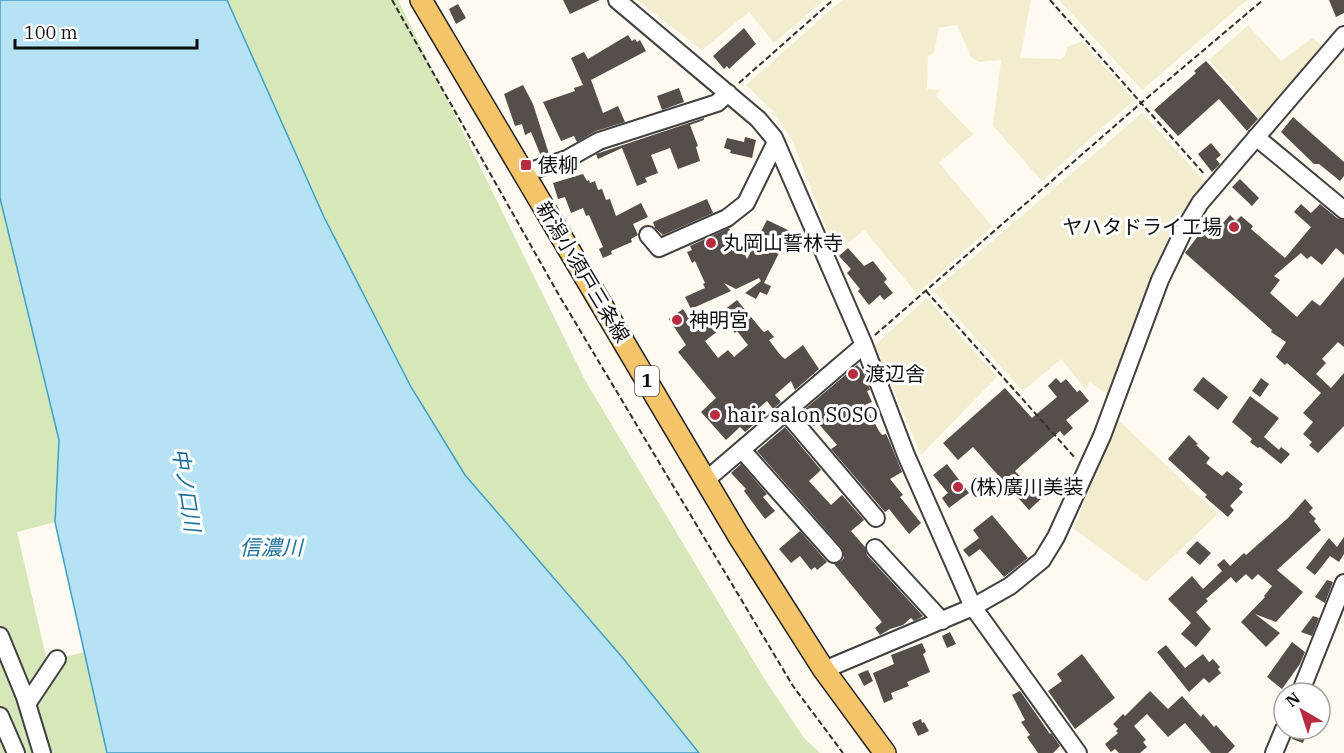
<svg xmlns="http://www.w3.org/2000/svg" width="1344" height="753" font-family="'IBM Plex Serif','Noto Sans JP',serif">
  <rect width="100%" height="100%" fill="#fefaef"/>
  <!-- farmland -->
  <path fill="#f3edd0" d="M637,0H824L774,43L749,12L702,50Z
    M842,0H1031L1020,58L1061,59L1066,55L1067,47L1082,41L1134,100L1042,181L993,126L1001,60L979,62L971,57L957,25L939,28L934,53L928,56L927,89L940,90L936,96L973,134L939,163L992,226L917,294L864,230L836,253L793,142L774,112L746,85Z
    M1059,0H1247L1142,90Z
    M1248,25L1281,61L1312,38L1326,48L1261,119L1209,60Z
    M1142,113L1208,185L1176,218L1108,395L1089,381L1086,390L1061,359L1023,391L934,291Z
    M927,298L997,377L921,455L875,345Z
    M1117,419L1218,514L1146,582L1074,529Z"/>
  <!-- green -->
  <path fill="#d6e8ba" d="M227,0H398L586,382L765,680L805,739L820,753H699L622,657L465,475L411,387L324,217Z
    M0,198L59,440L55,522L17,532L47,661L85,652L107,753H0Z"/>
  <!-- water -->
  <path fill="#b6e3f4" stroke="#3f9fc8" stroke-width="1.5" d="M0,0H227L324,217L411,387L465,475L622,657L699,753H107L55,522L59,440L0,198Z"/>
  <!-- building -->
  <path fill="#564e4a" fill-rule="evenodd" d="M563,0H600L570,14Z
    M1329,0H1344V13L1336,17Z
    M458,4L466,18L456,24L449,9Z
    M744,28L756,44L729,69L727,66L724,69L713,56Z
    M628,35L632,41L635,39L637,42L640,40L646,51L591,80L603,113L618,106L625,122L596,131L577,142L574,136L561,141L543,102L575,91L574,88L583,85L571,58L584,52L588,59Z
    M1206,61L1258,119L1247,131L1219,99L1178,136L1154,110L1196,73L1194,71Z
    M523,85L533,104L549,154L541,156L531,132L525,135L522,124L515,126L504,94Z
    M679,88L684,102L662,110L657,96Z
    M1293,117L1344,162V176L1340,181L1319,164H1314L1281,132Z
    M704,118V120L690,125L698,146L696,147L700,161L678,169L670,148L651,155L658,173L645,178L647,182L637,186L622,148L598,159L596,154Z
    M745,137L756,140L752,158L730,153L731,150L724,148L727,138L744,142Z
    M1211,143L1221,155L1216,159L1220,164L1212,172L1198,154Z
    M583,174L587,181L589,180L590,183L595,181L598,190L602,189L606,200L610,199L616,216L641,203L648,217L633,224L638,235L631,239L632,242L611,251L612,254L603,258L599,249L603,247L589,215L586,216L583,208L571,213L565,197L558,199L553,183Z
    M1240,179L1259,198L1252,206L1232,187Z
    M707,199L713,213L663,235L655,228L653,222Z
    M1301,204L1311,213L1320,204L1337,218L1344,220V255L1336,248L1322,265L1311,256L1307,259L1301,253L1274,276L1280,280L1270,293L1297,317L1312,300L1320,306L1344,277V347L1338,342L1322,359L1326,363L1316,374L1331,388L1344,373V426L1318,453L1309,445L1312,442L1303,434L1313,422L1303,413L1321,393L1287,363L1285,365L1276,357L1286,342L1271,332L1272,330L1185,253L1201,232L1209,239L1230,215L1236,221L1241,216L1253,226L1251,229L1285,258L1311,227L1294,212Z
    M767,220L790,231L764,283L771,286L767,295L760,292L756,299L745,293L761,281L759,278L736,289L724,283L731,291L691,309L685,297L705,288L703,284L705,283L695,261L692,263L687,252L692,250L690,246L729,228L734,237L736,236L747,259Z
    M848,248L864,266L873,261L887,279L884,282L893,293L884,300L880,295L869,305L858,291L860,289L847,273L851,269L839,256Z
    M737,300L761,329L764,332L768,330L774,337L769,340L781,356L785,359L803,345L819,369L795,390L791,381L775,395L781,402L773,409L767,401L753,413L759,420L745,432L740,427L726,440L701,412L716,398L678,352L686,345L669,319L683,309L697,331ZM727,324L735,333L737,331L748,345L734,357L728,350L718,358L705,341Z
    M857,365L863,371L870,390L867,391L872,402L865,405L879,431L882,435L886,434L888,438L902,472L890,479L903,495L900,497L921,523L909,534L889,509L885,512L831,449L837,445L818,423L814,426L805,409Z
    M1203,377L1228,397L1218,410L1193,390Z
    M1056,378L1061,383L1066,379L1077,392L1080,390L1089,401L1066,420L1073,428L1064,436L1060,431L1015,471L1041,499L1029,510L973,447L958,460L943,443L1005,388L1032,418L1057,397L1048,386Z
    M1261,378L1269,384L1260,397L1252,391Z
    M1250,396L1279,418L1264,437L1279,450L1281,447L1290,454L1281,464L1260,447L1258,448L1250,442L1252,439L1232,422Z
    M785,427L821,470L809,481L831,505L842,495L864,520L851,531L865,547L867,555L923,616L920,618L914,621L911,618L903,625L890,629L880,635L875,628L882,622L834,564L840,562L844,558L842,548L757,451Z
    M1189,435L1198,444L1196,445L1210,458L1206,463L1222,476L1227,471L1243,484L1239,489L1243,492L1230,506L1234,510L1228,517L1205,497L1207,495L1168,459Z
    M741,464L767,494L763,497L775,511L765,519L744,491L746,489L731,473Z
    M947,464L969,493L949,508L942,498L948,493L933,475Z
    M1305,499L1313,508L1309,512L1316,519L1314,521L1321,530L1277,570L1303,592L1276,622L1255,614L1280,633L1266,647L1241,622L1265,597L1264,596L1272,586L1258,574L1252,580L1246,574L1236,583L1231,577L1206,599L1208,601L1196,612L1211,629L1196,647L1181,634L1191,623L1168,599L1192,576L1203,589L1222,571L1217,565L1224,559L1230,566L1244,553L1246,555L1288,518Z
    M992,515L1028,558L1004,577L980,549L969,557L963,550L979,538L973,530Z
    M800,531L827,562L817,570L815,567L811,570L800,556L791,563L779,549Z
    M1344,537V554L1339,562L1330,556L1315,575L1306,568L1329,538L1337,547Z
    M1197,541L1211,553L1200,565L1186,553Z
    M1327,580L1333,582L1325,603L1315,597Z
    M1313,616L1319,618L1312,636L1301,632Z
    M950,632L956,644L947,648L942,636Z
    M1292,642L1305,652L1300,664L1282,689L1267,677Z
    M922,643L926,652L923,654L930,672L907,682L909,686L891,693L893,699L884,703L873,673L894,664L891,655Z
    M1166,645L1185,668L1203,654L1209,662L1213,659L1220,667L1218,669L1221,673L1209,683L1204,678L1189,692L1157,652Z
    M1082,654L1115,698L1075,729L1048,691L1062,681L1057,674Z
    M868,670L873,681L864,686L858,674Z
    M1020,691L1050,734L1051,733L1060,746L1053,753H1038L1027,737L1030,735L1021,722L1025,720L1012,695Z
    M1150,691L1168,709L1182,696L1201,717L1203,714L1214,727L1216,725L1235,746L1228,753H1211L1185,723L1168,737L1147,714L1134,726L1146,740L1143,742L1147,747L1140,753H1119L1115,749L1111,752L1105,744L1118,733L1116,731L1118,729L1113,724L1123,714L1125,716Z
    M921,719L922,723L924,722L929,731L918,736L912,723Z
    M1296,729L1307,731L1303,743L1292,739Z"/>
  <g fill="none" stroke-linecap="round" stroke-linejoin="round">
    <!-- minor casing -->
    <g stroke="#414141" stroke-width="20">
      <path id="minor" d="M617,0L758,119L774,138L864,345L906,455L973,607L1078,753
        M1256,137L1344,210
        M524,173L567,159L599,141L717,103L728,93
        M648,235L659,248L727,218L746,203L776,142
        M786,412L876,518
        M742,450L834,554
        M706,480L864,345
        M875,548L942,621
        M0,636L25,697L42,753
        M824,670L973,607L1010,586L1042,560L1056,537L1102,436L1160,280L1184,230L1200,203L1344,35
        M1300,693L1344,583
        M27,704L57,659
        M0,716L16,753
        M1274,753L1284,729"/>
    </g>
    <!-- major casing -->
    <g stroke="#1f1f1f" stroke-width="24">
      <path id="major" d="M421,0L738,535L824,670L885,753"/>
    </g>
    <!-- path -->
    <path stroke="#303030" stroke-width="2" stroke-dasharray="6 3" stroke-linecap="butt" d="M392,0L560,297L793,686L843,753
      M1050,0L1205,175
      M739,83L833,0
      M926,291L1076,459
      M875,335L1141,103L1263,0"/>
    <!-- minor -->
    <use href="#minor" stroke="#fff" stroke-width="16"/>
    <!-- major -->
    <use href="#major" stroke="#f3c46a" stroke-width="21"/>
  </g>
  <!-- markers -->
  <g fill="#b92b3f" stroke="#fff" stroke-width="2">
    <rect x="520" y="159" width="12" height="12" rx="3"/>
    <circle cx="1234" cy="227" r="6"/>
    <circle cx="711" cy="243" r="6"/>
    <circle cx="677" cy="320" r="6"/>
    <circle cx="853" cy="374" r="6"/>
    <circle cx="715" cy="415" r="6"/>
    <circle cx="958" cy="487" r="6"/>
  </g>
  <g text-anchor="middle" stroke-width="6" stroke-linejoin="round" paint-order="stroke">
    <!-- shield labels -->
    <rect fill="#fff" stroke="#565656" stroke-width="1.5" x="635" y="366" width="24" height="30" rx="4.5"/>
    <g font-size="18" font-weight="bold" fill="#0e0e0e">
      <text x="647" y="387">1</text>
    </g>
    <!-- poi labels -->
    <g font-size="20" fill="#0e0e0e" stroke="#fff" text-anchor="start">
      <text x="538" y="172">俵柳</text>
      <text x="1222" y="234" text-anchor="end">ヤハタドライ工場</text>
      <text x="723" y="250">丸岡山誓林寺</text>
      <text x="689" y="327">神明宮</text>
      <text x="865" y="381">渡辺舎</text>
      <text x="727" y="422">hair salon SOSO</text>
      <text x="970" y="494">(株)廣川美装</text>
    </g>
    <!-- street labels -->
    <g font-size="20" fill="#0e0e0e" stroke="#fff">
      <text transform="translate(583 272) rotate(59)" y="7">新潟小須戸三条線</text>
    </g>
    <!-- water labels -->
    <g font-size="21" font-style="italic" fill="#1c709b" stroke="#fff">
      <text transform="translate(186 490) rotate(81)" y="7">中ノ口川</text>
      <text x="271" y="555">信濃川</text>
    </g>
  </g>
  <!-- north arrow -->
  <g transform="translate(1302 711) rotate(321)"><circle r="28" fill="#ffffff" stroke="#9f9f9f" stroke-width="1.5"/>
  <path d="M0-4.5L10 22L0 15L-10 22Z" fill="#b92b3f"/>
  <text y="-9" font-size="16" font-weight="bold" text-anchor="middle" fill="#0e0e0e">N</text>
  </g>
  <!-- scale -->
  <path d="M15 39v9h182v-9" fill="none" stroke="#0e0e0e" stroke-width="3"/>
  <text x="24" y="39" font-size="18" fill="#0e0e0e" stroke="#ffffff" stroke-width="4.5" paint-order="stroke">100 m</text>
</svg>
